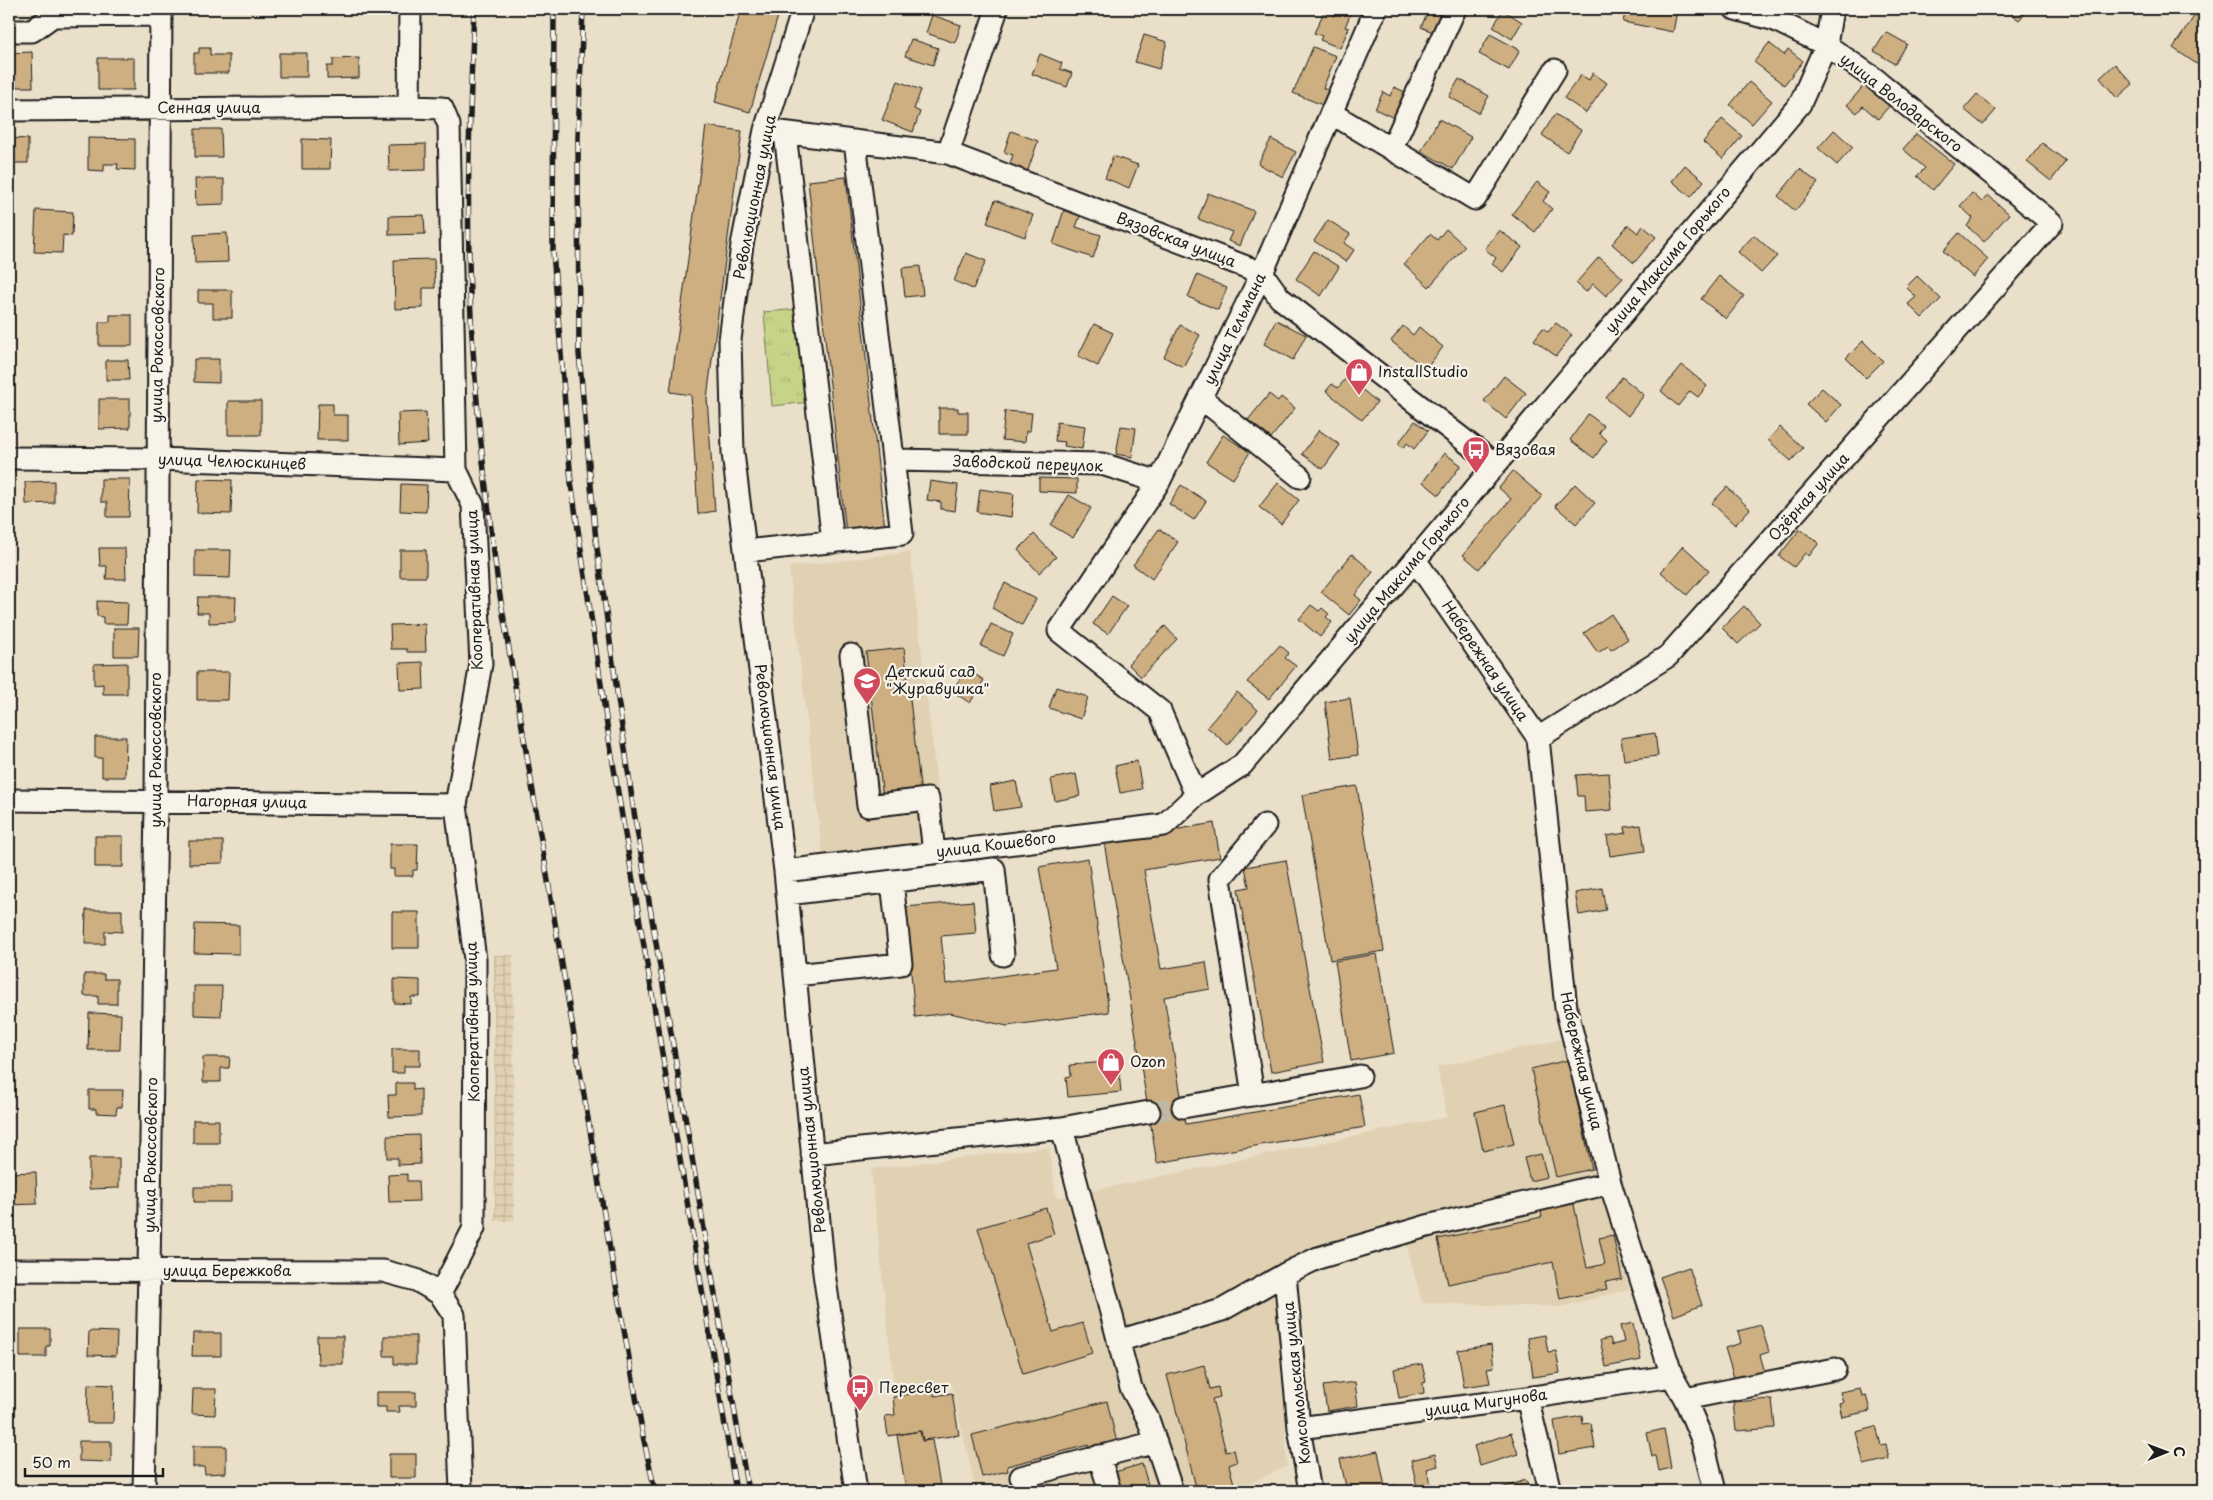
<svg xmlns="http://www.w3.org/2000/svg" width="2213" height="1500" font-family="'Playpen Sans',sans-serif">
  <defs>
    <pattern id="industrial-grid" width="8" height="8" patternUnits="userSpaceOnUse" patternTransform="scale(1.25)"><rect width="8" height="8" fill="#e1d1b3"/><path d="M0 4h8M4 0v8" fill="none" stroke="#c0b399"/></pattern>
    <pattern id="park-tufts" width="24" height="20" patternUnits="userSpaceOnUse" patternTransform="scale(1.25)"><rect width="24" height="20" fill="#c7d488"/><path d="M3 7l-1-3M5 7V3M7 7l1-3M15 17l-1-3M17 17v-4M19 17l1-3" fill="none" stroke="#aab575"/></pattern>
  </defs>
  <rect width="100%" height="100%" fill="#eadfc9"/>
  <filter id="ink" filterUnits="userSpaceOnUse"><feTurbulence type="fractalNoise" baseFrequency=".02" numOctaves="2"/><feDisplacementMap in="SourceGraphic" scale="10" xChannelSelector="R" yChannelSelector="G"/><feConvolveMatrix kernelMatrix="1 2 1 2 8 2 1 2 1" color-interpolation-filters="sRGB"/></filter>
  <g filter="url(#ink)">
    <!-- built -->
    <path fill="#e1d1b3" d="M910,552L944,844L823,858L789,567Z
      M1567,1038L1629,1289L1561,1307L1422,1303L1406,1243L1305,1274L1279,1286L1287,1466L1235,1491H976L951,1383L895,1395L871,1169L1049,1147L1056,1198L1447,1117L1437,1067Z"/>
    <!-- industrial -->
    <path fill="url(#industrial-grid)" d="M494,955H513L514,1221H495Z"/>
    <!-- park -->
    <path fill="url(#park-tufts)" stroke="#727852" d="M799,309L810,402L772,406L764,312Z"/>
    <!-- building -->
    <path fill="#cdaf81" stroke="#1c1c1c" d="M741,9H780L750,112L715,102Z
      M1337,9L1351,13L1345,27L1349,28L1340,48L1320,40L1322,36L1314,33L1324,12L1334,16Z
      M1429,9H1453L1442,36L1421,27Z
      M1626,9L1677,11L1673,32L1623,22Z
      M2005,9H2029L2019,20Z
      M2199,9H2204V62L2201,67L2173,48Z
      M1503,10L1522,22L1512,39L1493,27Z
      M932,15L961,25L955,43L926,33Z
      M1886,32L1907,44L1895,64L1874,51Z
      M1490,34L1520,50L1509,70L1479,54Z
      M1144,35L1167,42L1159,69L1135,62Z
      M911,39L938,48L933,65L905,56Z
      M1769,43L1784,55L1788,49L1803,61L1784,85L1754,62Z
      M1313,47L1336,56L1323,88L1331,92L1325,106L1293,93Z
      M199,48H210V55H229V73H194V53H199Z
      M32,52L33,87H9V53Z
      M279,53H307V77H279Z
      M1040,54L1062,63L1060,69L1072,73L1067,87L1032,74Z
      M98,58H134V90H98Z
      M359,58V78L327,79V66H333V59Z
      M2115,64L2133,84L2117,98L2100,78Z
      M1593,73L1607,83L1586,113L1564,98L1581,75L1589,80Z
      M1459,79L1489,96L1479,113L1449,97Z
      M898,81L921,90L914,109L920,112L913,132L882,120Z
      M1749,82L1772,101L1752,124L1730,105Z
      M1867,82L1891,104L1878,119L1863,106L1857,113L1847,105Z
      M1394,87L1412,95L1400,121L1375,109L1383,92L1390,96Z
      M1977,94L1996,110L1983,125L1964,109Z
      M1555,114L1581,130L1567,152L1542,135Z
      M1439,119L1471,137L1453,169L1421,151Z
      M1722,119L1742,136L1723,159L1703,142Z
      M706,126L742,131L707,398L715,511L698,514L691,395L670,392Z
      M195,129H221L222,157H195Z
      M1834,130L1853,147L1837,165L1818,148Z
      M1011,131L1038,141L1027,173L1009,166L1013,155L1004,152Z
      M1916,134L1954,164L1933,190L1917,176L1925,168L1903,149Z
      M9,138L28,139V163H9Z
      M88,138L135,139V170L117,169L118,164H104V171L88,170Z
      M302,139L331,140L330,169H302Z
      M1271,139L1296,152L1283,177L1258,164Z
      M2042,143L2066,161L2051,181L2027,162Z
      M426,144V170L389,171L388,145Z
      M1113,156L1138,165L1129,188L1105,178Z
      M1685,165L1704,181L1691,197L1672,181Z
      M1800,169L1818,183L1795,211L1778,196Z
      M846,177L885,529L846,533L808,181Z
      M195,179H224V204L196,205Z
      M1537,182L1550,192L1543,201L1552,209L1535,232L1512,214Z
      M1208,193L1254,211L1240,246L1228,241L1232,232L1198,219Z
      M1972,193L1982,202L1988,195L2009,214L1984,242L1967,226L1973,218L1960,206Z
      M995,200L1033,215L1025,237L987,223Z
      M36,210L73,212L72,236L63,235L62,253L34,252Z
      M1064,210L1080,216L1076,227L1101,235L1093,258L1053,244Z
      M424,215L425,234L389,235V216Z
      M1328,220L1350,234L1344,243L1354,250L1346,262L1314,241Z
      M1628,225L1638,233L1643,226L1656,237L1634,263L1612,244Z
      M1446,229L1465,246L1429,287L1404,264L1430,234L1437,240Z
      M1499,230L1522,247L1503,272L1492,264L1496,258L1485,249Z
      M227,233L228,262L195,263L194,235Z
      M1959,233L1988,259L1973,277L1943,251Z
      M1754,235L1777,256L1761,273L1738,252Z
      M1314,251L1339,267L1321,296L1296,279Z
      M966,253L986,261L973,289L954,281Z
      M1599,257L1623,278L1606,296L1593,284L1586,292L1576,283Z
      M434,259L435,288H423V308L395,309L394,260Z
      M920,266L923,295L905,297L902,268Z
      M1197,275L1227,288L1218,310L1188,297Z
      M1719,276L1744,296L1726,319L1701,299Z
      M1917,276L1941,299L1922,318L1908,304L1916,297L1906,287Z
      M198,290H232V318H213V303H198Z
      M110,315H132V346H99V322H110Z
      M1276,320L1306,335L1293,360L1264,344Z
      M1556,323L1572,335L1556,356L1534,340L1543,328L1548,332Z
      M1094,324L1113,333L1098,366L1078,356Z
      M1180,325L1200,335L1183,367L1164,357Z
      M1403,326L1413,335L1419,327L1443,347L1426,369L1391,341Z
      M1863,341L1883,361L1866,378L1846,358Z
      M194,359H219V383L194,382Z
      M106,360H128L129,380H106Z
      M1682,365L1707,386L1698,397L1690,391L1678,406L1661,391Z
      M1504,376L1526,393L1506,419L1484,401Z
      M1347,377L1377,402L1362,420L1326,391L1332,384L1338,388Z
      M1622,377L1644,395L1628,416L1606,398Z
      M1822,388L1841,405L1826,422L1806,404Z
      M1269,394L1278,401L1281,397L1295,408L1271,438L1248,420Z
      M99,399H130V428L99,429Z
      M228,401H261V435H228Z
      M318,404H333V415H348V440H317Z
      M939,408H958V412H968V434H939Z
      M1005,411L1032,413L1030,431H1026L1025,442L1002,440Z
      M426,412L428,443L399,445L398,413Z
      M1588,414L1604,426L1599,433L1607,440L1594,458L1570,440Z
      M1415,421L1428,431L1414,449L1407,443L1403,448L1398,444Z
      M1057,422L1085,426L1082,449L1064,446L1065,442L1055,441Z
      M1121,426L1136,428L1132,457L1116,454Z
      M1780,427L1803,448L1791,461L1768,440Z
      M1319,430L1340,445L1323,469L1302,454Z
      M1223,435L1250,452L1233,479L1206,462Z
      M1444,453L1461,465L1439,495L1423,482Z
      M1513,471L1542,496L1479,569L1463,555L1511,499L1499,488Z
      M1039,478L1077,479V493L1039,491Z
      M101,479H130L129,517H107V502H101Z
      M198,479L232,480L231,514L197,513Z
      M54,481V503L26,504L25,482Z
      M930,481L958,485L955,511L941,509V502L927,500Z
      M1278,483L1299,500L1281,524L1259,507Z
      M401,484L427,485L426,512L400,511Z
      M1575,484L1595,503L1576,524L1555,506Z
      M1181,485L1206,501L1194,520L1169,504Z
      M1727,487L1750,509L1735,525L1712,503Z
      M980,489L1014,494L1011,517L977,512Z
      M1069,495L1091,508L1073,538L1051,525Z
      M1159,529L1178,542L1152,579L1133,565Z
      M1800,529L1819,543L1809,556L1805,553L1794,567L1779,556Z
      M1034,534L1056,557L1039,573L1018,550Z
      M1683,546L1709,570L1687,595L1661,572Z
      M99,548H125L126,579H106L107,566H100Z
      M195,550H231L230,578L195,577Z
      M400,550H426V577H400Z
      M1352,554L1373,572L1355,595L1361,600L1349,615L1321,592Z
      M1005,583L1036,599L1022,625L992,608Z
      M1112,596L1127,606L1108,634L1093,624Z
      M198,597H236L235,622L209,623V613H197Z
      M97,601L128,602L127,624H103V617L97,616Z
      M1311,605L1319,611L1322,608L1329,614L1326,617L1332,622L1320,637L1299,619Z
      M1744,606L1760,623L1738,644L1722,628Z
      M1611,614L1628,639L1611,650L1608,646L1598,653L1584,633Z
      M425,624L426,652H407V649H391L390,625Z
      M991,624L1013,634L1003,656L981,646Z
      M1165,626L1177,639L1141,677L1128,664Z
      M114,628H139L138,656H114Z
      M1280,645L1289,653L1285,658L1296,666L1269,699L1247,682Z
      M904,648L921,794L883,798L866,652Z
      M423,662L424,689L400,690L399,663Z
      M127,663V694H103V684L94,685V664Z
      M966,669L984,680L970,703L952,691Z
      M197,672H229L228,700H197Z
      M1056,687L1088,697L1081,719L1049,708Z
      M1237,692L1258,710L1228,745L1207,727Z
      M1350,698L1358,755L1332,759L1325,702Z
      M1655,733L1658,756L1624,760L1621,738Z
      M95,737H126L125,777H102V758H95Z
      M1137,761L1142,789L1120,793L1115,766Z
      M1609,773L1612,810L1585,812L1584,796H1578L1576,775Z
      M1076,774L1080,796L1055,801L1051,779Z
      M1016,781L1021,807L994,811L990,786Z
      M1357,786L1384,951L1330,960L1302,795Z
      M1214,823L1220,857L1144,870L1161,969L1206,962L1210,989L1164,997L1186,1124L1359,1094L1365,1127L1157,1163L1104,842Z
      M1641,825L1645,851L1610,856L1607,836L1626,833L1625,827Z
      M95,836H123V867H95Z
      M189,841H223V863L189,864Z
      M390,844H418L417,870H413V876H394V869H390Z
      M1088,858L1109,1012L1007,1026L950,1013L915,1017L905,907L973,901L976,933L941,936L946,984L1056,968L1039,867Z
      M1286,860L1324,1062L1271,1072L1238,889L1249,887L1245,867Z
      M1602,888L1606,910L1579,915L1575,893Z
      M86,910H122V932L105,931V944H85Z
      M392,912H419V948H392Z
      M195,924L239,925V954L194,953Z
      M1377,954L1394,1053L1351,1061L1335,961Z
      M84,974H104V979H117V1004H98V996H84Z
      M394,979L420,980V997H411V1004L394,1003Z
      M194,986H222L221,1016L194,1015Z
      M89,1013L121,1014L120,1050H88Z
      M392,1049H420V1066H404V1073H392Z
      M203,1057H230L229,1068H221V1082H203Z
      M1568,1060L1592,1169L1556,1177L1531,1069Z
      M1118,1061L1121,1092L1068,1097L1066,1077L1071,1076L1070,1065Z
      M396,1083H413V1090L421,1089V1116L389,1117L388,1095H396Z
      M89,1090H123L122,1107H117L116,1114L96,1113V1109H89Z
      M1505,1105L1514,1144L1483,1151L1475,1112Z
      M193,1120H219V1143H193Z
      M419,1135L420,1164L398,1165V1158H387V1136Z
      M1541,1154L1547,1177L1530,1181L1524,1158Z
      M89,1158H119V1188L89,1189Z
      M36,1172L37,1204L9,1205V1173Z
      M407,1174V1181H418L419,1201L389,1202L388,1175Z
      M194,1187H231V1202H194Z
      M1573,1200L1587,1268L1605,1264L1599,1238L1613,1235L1622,1279L1605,1282L1607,1289L1560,1299L1553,1262L1448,1284L1438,1239L1542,1217L1540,1207Z
      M1046,1208L1054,1234L1026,1243L1053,1332L1083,1323L1092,1353L1023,1374L978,1228Z
      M1689,1267L1702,1305L1674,1316L1660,1277Z
      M1633,1323L1641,1360L1606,1367L1600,1340L1610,1338L1612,1345L1624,1342L1620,1326Z
      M1761,1325L1769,1352L1760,1355L1766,1376L1746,1382L1744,1375L1734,1378L1725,1348L1741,1343L1738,1331Z
      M20,1329H50V1346H46V1357H20Z
      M89,1331L117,1332L116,1356L88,1355Z
      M193,1333H221V1356H192Z
      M1545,1335L1548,1352L1556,1351L1560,1373L1533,1377L1528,1338Z
      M317,1336H343V1364H318Z
      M384,1336H416V1364H394V1356H384Z
      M1491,1345L1494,1367L1487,1368L1490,1383L1464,1387L1458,1350Z
      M1422,1364L1426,1382L1423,1383L1424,1393L1399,1398L1394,1369Z
      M1204,1365L1210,1389L1218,1387L1220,1397L1212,1399L1226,1452L1234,1450L1237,1462L1229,1465L1234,1484L1205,1491H1197L1167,1375Z
      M1355,1382L1358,1406L1327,1411L1323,1386Z
      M88,1384L114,1385L113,1423H87Z
      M1860,1388L1862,1396L1866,1395L1870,1411L1842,1417L1839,1403L1843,1402L1840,1392Z
      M193,1389H216L215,1415L192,1414Z
      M934,1390V1396L952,1393L959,1435L923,1440L921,1431L888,1436L885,1416L895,1415L893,1397Z
      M376,1392H416V1406H399L400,1412H386V1407H376Z
      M1772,1399L1775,1428L1736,1431L1733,1402Z
      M1107,1401L1117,1443L1089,1450L1088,1445L1007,1466L1008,1471L982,1477L972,1435Z
      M1582,1416L1583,1424L1591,1423L1595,1448L1559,1454L1554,1421Z
      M1876,1427L1881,1445L1886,1444L1889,1459L1864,1465L1856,1432Z
      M1664,1429L1671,1468L1659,1471L1656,1456H1652L1647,1433Z
      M920,1431L922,1441L932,1440L941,1491H906L897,1435Z
      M1511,1433L1518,1454L1480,1466L1474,1446Z
      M79,1441H111V1462L79,1461Z
      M193,1446H226V1473L205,1474L204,1467H193Z
      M1378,1451L1385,1487L1396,1485L1398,1491H1347L1340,1459Z
      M389,1454H416V1478H389Z
      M1435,1454L1438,1466L1427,1469L1431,1484L1417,1487L1411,1460Z
      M1142,1464L1150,1491H1116L1120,1488L1115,1472Z
      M1526,1480L1530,1491H1500L1499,1489Z
      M1271,1484L1273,1491H1248L1247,1489Z"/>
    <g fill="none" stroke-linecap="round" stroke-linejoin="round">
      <!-- minor-tunnel -->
      <path stroke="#c1b8a6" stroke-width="21" stroke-dasharray="21 11" stroke-linecap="butt" d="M1149,1112L1183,1107"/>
      <!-- minor casing -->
      <g stroke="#1c1c1c" stroke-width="25">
        <path id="minor" d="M410,9L409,107L442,108L449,125L456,470L473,505L481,664L456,805L475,960L474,1228L440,1294
          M803,9L765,130L742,245L730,340L733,453L785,871L824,1273L856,1491
          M9,31H32L53,16L161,15
          M9,110L409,107
          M1331,113L1475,199L1555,70
          M765,130L948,153L1262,273L1280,298L1495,464
          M785,133L833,542
          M1392,148L1455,9
          M948,153L997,9
          M1201,398L1300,477
          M9,458L157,459L456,470
          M894,460L1102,464L1159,482
          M746,551L902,534L855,141
          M1416,561L1538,738L1566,1008L1610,1183L1672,1376L1685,1399L1702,1439L1715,1491
          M851,655L868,806L928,799L934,853
          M1538,738L1668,656L2052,223L1875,79L1826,45L1775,20L1735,9
          M1196,795L1160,711L1059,631L1159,482L1262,273L1376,9
          M9,800L456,805
          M785,871L1164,825L1196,795L1242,765L1800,104L1826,45L1832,9
          M787,894L994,869L1003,955
          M795,975L901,964L892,881
          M1253,1095L1220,879L1265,825
          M1183,1107L1360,1076
          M1062,1128L1149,1112
          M812,1154L1062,1128L1131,1388L1148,1419L1172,1491
          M9,1270L383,1271L416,1280L440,1294L454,1315L461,1491
          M1285,1274L1299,1428L1310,1491
          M1118,1341L1222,1310L1285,1274L1318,1258L1427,1226L1610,1183
          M1527,1398L1550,1491
          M1685,1399L1835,1369
          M1299,1428L1527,1398L1672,1376
          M1099,1456L1110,1491
          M1021,1477L1156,1442
          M144,1491L149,1271L156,801L161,9"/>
      </g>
      <!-- minor -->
      <use href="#minor" stroke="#f7f3e8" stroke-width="21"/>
      <!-- rail casing -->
      <g stroke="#1c1c1c" stroke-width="5.5">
        <path id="rail" d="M474,9C469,122 465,237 473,350C478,428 488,506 498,584L616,1285L643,1436L655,1491
          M554,9L553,251L571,482L610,745L736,1491
          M583,9L578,137L579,353L596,541L633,806L748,1491"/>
      </g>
      <!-- rail -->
      <use href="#rail" stroke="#f7f3e8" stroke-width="4" stroke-dasharray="11" stroke-linecap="butt"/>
    </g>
  </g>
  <!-- icons -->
  <defs>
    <g id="shop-pin" transform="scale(1.4375)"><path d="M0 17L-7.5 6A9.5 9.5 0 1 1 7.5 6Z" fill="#d1495b" stroke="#f7f3e8"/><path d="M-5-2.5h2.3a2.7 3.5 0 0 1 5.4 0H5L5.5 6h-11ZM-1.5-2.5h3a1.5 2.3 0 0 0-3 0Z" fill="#fff"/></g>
    <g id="bus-pin" transform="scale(1.4375)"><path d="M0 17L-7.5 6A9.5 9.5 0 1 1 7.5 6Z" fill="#d1495b" stroke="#f7f3e8"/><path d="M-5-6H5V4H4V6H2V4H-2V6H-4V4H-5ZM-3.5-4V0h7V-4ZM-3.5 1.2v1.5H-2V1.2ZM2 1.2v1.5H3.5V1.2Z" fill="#fff"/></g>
    <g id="school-pin" transform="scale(1.4375)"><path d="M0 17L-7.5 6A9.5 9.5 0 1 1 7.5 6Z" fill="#d1495b" stroke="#f7f3e8"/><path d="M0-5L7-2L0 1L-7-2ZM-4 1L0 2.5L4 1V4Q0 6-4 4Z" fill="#fff"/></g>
  </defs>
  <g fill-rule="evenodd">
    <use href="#shop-pin" x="1359" y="372"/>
    <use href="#bus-pin" x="1476" y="450"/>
    <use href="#school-pin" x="867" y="681"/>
    <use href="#shop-pin" x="1111" y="1062"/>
    <use href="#bus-pin" x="860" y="1388"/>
  </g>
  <g text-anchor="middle" stroke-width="4.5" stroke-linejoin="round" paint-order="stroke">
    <!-- street labels -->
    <g font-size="15" fill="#1c1c1c" stroke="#f7f3e8">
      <text transform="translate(1901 103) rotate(38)" y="5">улица Володарского</text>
      <text x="209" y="113">Сенная улица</text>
      <text transform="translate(755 197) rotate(-79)" y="5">Революционная улица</text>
      <text transform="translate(1176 240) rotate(21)" y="5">Вязовская улица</text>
      <text transform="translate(1668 260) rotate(-50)" y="5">улица Максима Горького</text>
      <text transform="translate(1235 329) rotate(-64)" y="5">улица Тельмана</text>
      <text transform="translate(158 345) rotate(-89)" y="5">улица Рокоссовского</text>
      <text transform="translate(232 462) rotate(2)" y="5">улица Челюскинцев</text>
      <text transform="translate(1028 464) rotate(2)" y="5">Заводской переулок</text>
      <text transform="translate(1809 497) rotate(-48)" y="5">Озёрная улица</text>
      <text transform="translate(1407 570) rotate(-50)" y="5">улица Максима Горького</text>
      <text transform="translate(475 590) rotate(-92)" y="5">Кооперативная улица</text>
      <text transform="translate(1485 661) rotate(56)" y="5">Набережная улица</text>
      <text transform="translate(770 747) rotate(83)" y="5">Революционная улица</text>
      <text transform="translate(156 750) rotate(-90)" y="5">улица Рокоссовского</text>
      <text transform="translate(247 802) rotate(1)" y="5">Нагорная улица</text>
      <text transform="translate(996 845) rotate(-7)" y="5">улица Кошевого</text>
      <text transform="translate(473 1022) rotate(-91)" y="5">Кооперативная улица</text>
      <text transform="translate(1581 1061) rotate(77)" y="5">Набережная улица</text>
      <text transform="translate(812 1150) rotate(-96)" y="5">Революционная улица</text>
      <text transform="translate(151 1155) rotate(-89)" y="5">улица Рокоссовского</text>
      <text x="227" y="1276">улица Бережкова</text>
      <text transform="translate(1297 1383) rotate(-96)" y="5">Комсомольская улица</text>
      <text transform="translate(1486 1403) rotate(-8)" y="5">улица Мигунова</text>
    </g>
    <!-- poi labels -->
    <g font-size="15" fill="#1c1c1c" stroke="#f7f3e8" text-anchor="start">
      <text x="1378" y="377">InstallStudio</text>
      <text x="1495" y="455">Вязовая</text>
      <text x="886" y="677">Детский сад<tspan x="886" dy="17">"Журавушка"</tspan></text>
      <text x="1130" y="1067">Ozon</text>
      <text x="879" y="1393">Пересвет</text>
    </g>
  </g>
  <!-- margin -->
  <rect width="2213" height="1500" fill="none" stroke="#f7f3e8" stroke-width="30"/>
  <rect x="15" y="15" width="2183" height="1470" fill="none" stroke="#1c1c1c" stroke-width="2" filter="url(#ink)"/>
  <!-- north arrow -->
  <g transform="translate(2166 1452) rotate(89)" stroke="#f7f3e8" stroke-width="4" paint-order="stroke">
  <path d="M0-4L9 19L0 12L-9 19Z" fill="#1c1c1c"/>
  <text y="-8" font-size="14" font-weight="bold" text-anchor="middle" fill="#1c1c1c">С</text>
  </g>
  <!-- scale -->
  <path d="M25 1468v8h138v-8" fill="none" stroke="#1c1c1c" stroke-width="2.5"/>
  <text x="32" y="1468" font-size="15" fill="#1c1c1c" stroke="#f7f3e8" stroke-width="4" paint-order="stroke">50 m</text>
</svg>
